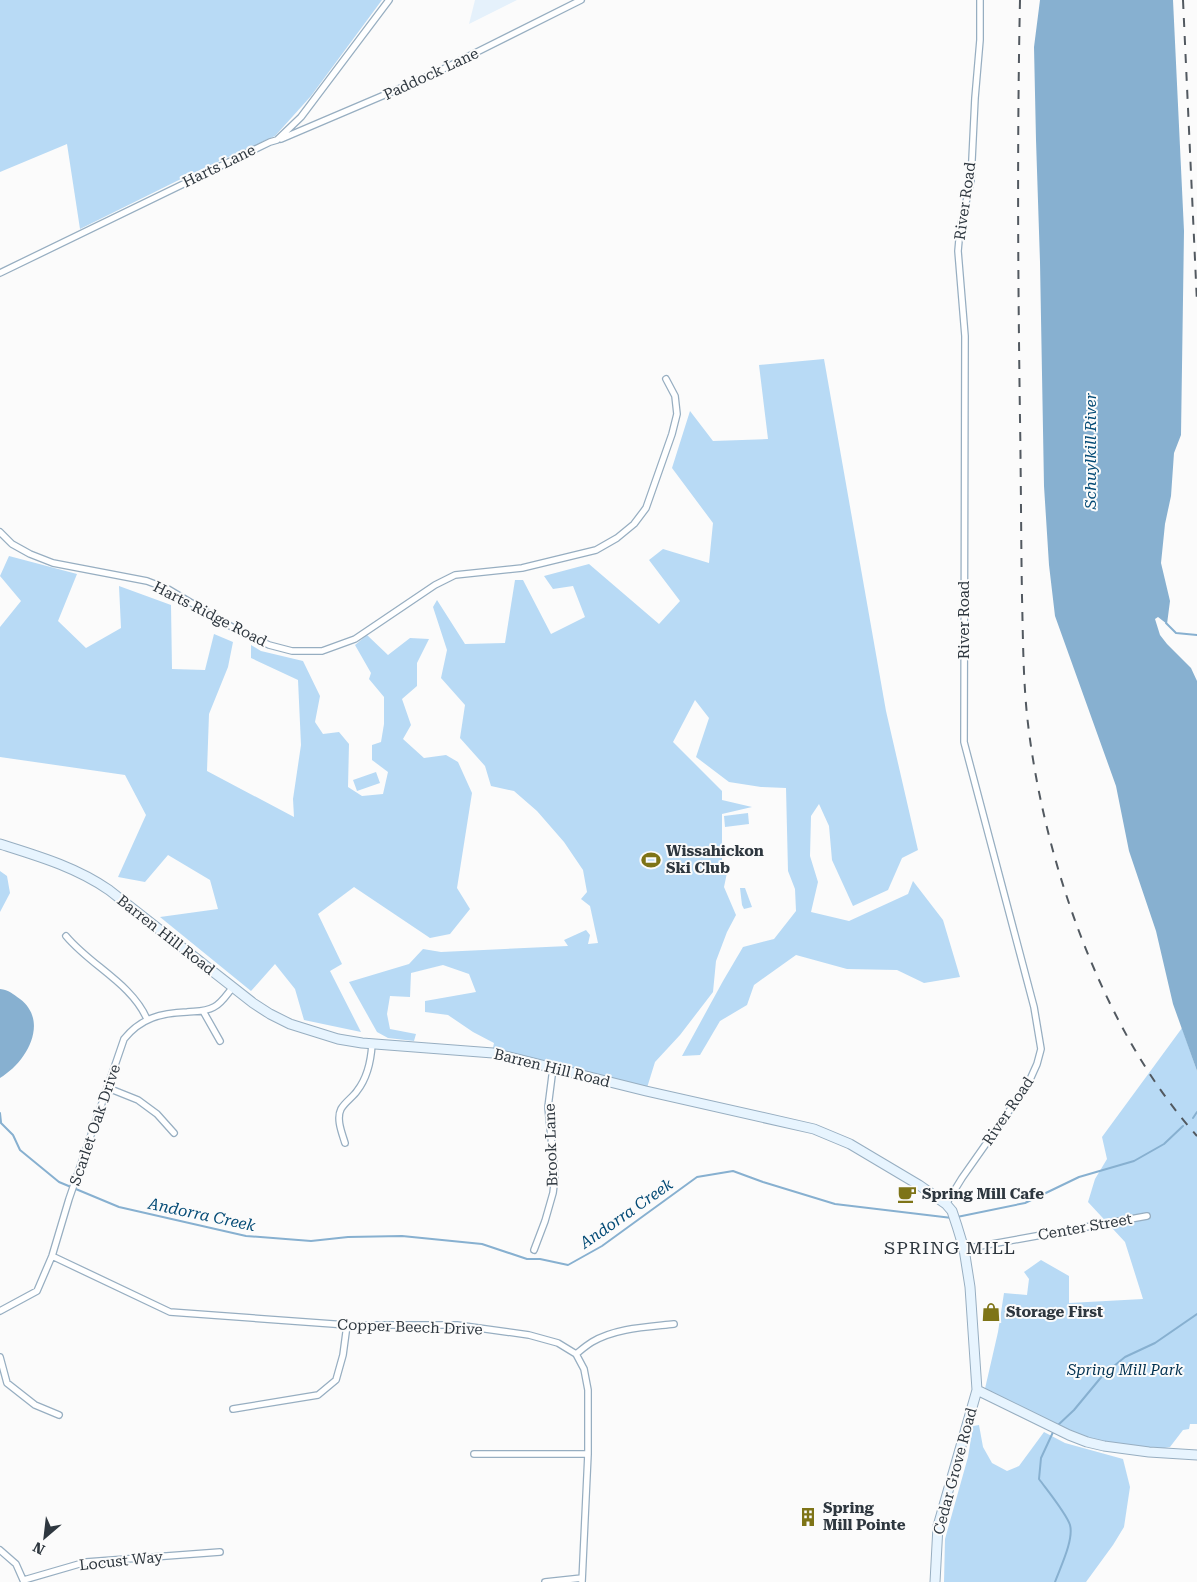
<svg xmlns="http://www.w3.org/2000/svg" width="1197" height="1582" font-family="'Roboto Serif',serif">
  <rect width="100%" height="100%" fill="#fbfbfb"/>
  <!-- built -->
  <path fill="#e5f1fb" d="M475,0H517L469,24Z"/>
  <!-- green -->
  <path fill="#b8daf5" d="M0,0H382L311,96L275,136L189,175L80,229L67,144L0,172Z
    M824,359L886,711L918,850L902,858L888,890L853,906L832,860L829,826L819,804L811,816L810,856L818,882L811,912L849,921L908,894L913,881L943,920L960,977L924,983L897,970L847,969L796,955L754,985L747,1005L720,1021L700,1055L682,1056L723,981L743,947L774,939L796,911L795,889L788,871L786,788L761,787L729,782L696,757L709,718L695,700L673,742L722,791V800L752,807L722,814V870L728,868L724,887L736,915L727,932L716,961L713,992L680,1035L655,1062L646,1091L515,1056L493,1048L494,1043L473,1032L448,1015L425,1012V1001L476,992L469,974L443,965L411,973L410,997L390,996L387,1014L390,1029L416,1034L414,1041L388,1038L377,1032L349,982L409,964L423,949L441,952L568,946L564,940L586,930L590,935L588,944L598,943L590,906L581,899L587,892L583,870L564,842L537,811L514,791L491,786L485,766L460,738L465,705L441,678L447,650L433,607L437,600L465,644L505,643L515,580H523L551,634L585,617L573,586L553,589L544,576L589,564L659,624L680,601L649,560L663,549L709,563L713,523L672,468L690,411L713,441L768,439L759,365Z
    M9,556L77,574L58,621L86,648L121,628L119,586L171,605L172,669L205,670L214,634L233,642L228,667L209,714L207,771L294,817L293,799L301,745L298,680L251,658V645L261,651L303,661L320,696L315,722L323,734L339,732L349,744L348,787L362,796L383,794L388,772L372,760V745L381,742L384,724V697L369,679L371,673L355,645L367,635L388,655L410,638L429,639L417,663V686L402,699L411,725L403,739L424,758L446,755L458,762L472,793L457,888L470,909L450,934L430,938L354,887L318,914L342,964L330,971L361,1032L304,1020L295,989L275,964L251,991L160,917L218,909L210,880L168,855L145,882L118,877L146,815L125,775L0,757V627L21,601L0,576Z
    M376,772L380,783L357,791L353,780Z
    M748,813L749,824L725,827L724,816Z
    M0,871L7,876L10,893L0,912Z
    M740,888H745L752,907L744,909L742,905Z
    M1182,1028L1197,1071V1424H1190L1189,1429L1183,1430L1170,1447L1149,1451L1104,1446L984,1393L998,1332L1004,1293L1027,1295L1029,1279L1024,1272L1041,1260L1069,1276V1303L1143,1299L1125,1242L1088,1202L1095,1179L1107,1159L1102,1137Z
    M979,1425L983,1447L992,1463L1007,1471L1019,1466L1044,1432L1065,1443L1123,1459L1130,1487L1124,1527L1113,1545L1086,1582H944L945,1539L968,1457L973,1426Z"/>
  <!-- water -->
  <path fill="#87b0d0" d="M1040,0H1173L1184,231L1181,435L1174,453L1171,496L1165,524L1161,563L1170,601L1167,624L1158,617L1155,619L1160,635L1167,644L1191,668L1197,681V1071L1173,1004L1156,931L1129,851L1116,786L1055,616L1049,565L1044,486L1040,262L1036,140L1034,47Z
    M0,989C9,990 13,994 20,999C50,1022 26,1063 0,1078Z"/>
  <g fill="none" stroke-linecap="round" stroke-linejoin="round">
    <!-- stream -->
    <path stroke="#87b0d0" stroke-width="2" d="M1166,623L1176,633L1197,635
      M0,1113L1,1122
      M1193,1118L1197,1112
      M0,1122L13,1135L20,1150L59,1182L119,1207L246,1236L311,1241L348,1237L402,1236L482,1244L527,1259H540L568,1265L602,1246L697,1177L733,1171L763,1182L835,1204L952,1218
      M957,1217L1025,1203L1079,1177L1134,1161L1164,1144L1183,1126
      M1057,1426L1074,1410L1103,1375L1125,1357L1155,1343L1197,1314
      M1054,1430L1041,1458L1039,1479C1047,1490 1066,1513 1070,1525C1074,1540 1060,1568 1055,1582"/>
    <!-- street casing -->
    <g stroke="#97aec1" stroke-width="8">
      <path id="street" d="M281,139L429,76L581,0
        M0,273L270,142L277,140L301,117L389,0
        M0,532L12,544L30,554L53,563L147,581L168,589L232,627L269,645L292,651H322L355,639L435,585L455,575L522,568L596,550L617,538L634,524L646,508L672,434L677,414L675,396L666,379
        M66,936C91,966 131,983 147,1019
        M203,1011L220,1041
        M108,1088L138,1100L157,1114L174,1133
        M345,1143C342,1133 336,1119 341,1109C345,1102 353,1097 357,1091C368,1077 371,1061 372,1044
        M946,1204L962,1178L1028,1084L1037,1064L1041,1049L1034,1007L964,742L965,336L958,251L960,229L971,180L975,98L980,40V0
        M964,1249L1147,1216
        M534,1250L545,1221L553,1193L555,1177L548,1107L553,1068
        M52,1256L170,1312L347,1325H457L529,1335L558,1343L576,1354L584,1369L588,1390V1454L582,1582
        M0,1311L37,1291L52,1256L69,1199L124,1039C141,1018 161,1013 187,1012C196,1011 205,1012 214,1007C222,1003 227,994 233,987
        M576,1354C581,1350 587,1345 592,1342C616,1328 647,1327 674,1324
        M0,1357L7,1383L35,1405L59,1415
        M233,1409L318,1395L336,1380L343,1355L347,1325
        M474,1454H588
        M0,1550L16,1564L24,1582
        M24,1580L86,1562L220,1552
        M545,1582L582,1578"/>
    </g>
    <!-- secondary casing -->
    <g stroke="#97aec1" stroke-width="11">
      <path id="secondary" d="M0,844C38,856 76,867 109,890L253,1003L270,1014L290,1024L338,1039L362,1043L493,1053L646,1091L814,1129L850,1144L919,1185L946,1204L952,1211L957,1226L964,1249L970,1287L977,1390L938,1526L935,1582
        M977,1390L1069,1435L1087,1442L1104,1446L1149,1452L1197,1455"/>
    </g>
    <!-- street -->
    <use href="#street" stroke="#fff" stroke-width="5.5"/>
    <!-- secondary -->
    <use href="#secondary" stroke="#e7f4fe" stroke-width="9"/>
    <!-- rail -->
    <path stroke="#525960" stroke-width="2" stroke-dasharray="9 9" stroke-linecap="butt" d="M1020,0C1017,140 1018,280 1020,419C1021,478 1021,538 1022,597C1023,636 1023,675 1027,715C1042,856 1101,1029 1197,1136
      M1183,0L1197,303"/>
  </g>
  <!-- icons -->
  <defs>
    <g id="stadium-bare" transform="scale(1.5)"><path d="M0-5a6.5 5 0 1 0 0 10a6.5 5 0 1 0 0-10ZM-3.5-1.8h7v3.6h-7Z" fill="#7e7417" stroke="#fbfbfb" stroke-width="2.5" paint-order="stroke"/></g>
    <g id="cafe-bare" transform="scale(1.5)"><path d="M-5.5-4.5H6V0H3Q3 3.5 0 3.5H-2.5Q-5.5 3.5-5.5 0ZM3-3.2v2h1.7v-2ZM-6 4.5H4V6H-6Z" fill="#7e7417" stroke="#fbfbfb" stroke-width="2.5" paint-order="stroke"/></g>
    <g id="shop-bare" transform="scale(1.5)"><path d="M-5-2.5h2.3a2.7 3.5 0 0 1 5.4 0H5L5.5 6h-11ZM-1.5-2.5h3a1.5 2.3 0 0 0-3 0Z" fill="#7e7417" stroke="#fbfbfb" stroke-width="2.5" paint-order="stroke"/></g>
    <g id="building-bare" transform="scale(1.5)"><path d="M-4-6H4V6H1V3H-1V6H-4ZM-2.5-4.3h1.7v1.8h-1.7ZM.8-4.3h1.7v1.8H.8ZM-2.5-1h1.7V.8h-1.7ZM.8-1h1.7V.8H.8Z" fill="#7e7417" stroke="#fbfbfb" stroke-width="2.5" paint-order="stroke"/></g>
  </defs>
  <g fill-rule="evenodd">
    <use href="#stadium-bare" x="651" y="860"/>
    <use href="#cafe-bare" x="907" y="1194"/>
    <use href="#shop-bare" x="991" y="1312"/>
    <use href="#building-bare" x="808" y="1517"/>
  </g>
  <g text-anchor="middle" stroke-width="4" stroke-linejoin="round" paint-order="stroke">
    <!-- street labels -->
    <g font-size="15" fill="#2e373f" stroke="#fbfbfb">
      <text transform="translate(431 74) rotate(-25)" y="5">Paddock Lane</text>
      <text transform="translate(219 166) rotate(-26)" y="5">Harts Lane</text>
      <text transform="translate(965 201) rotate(-82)" y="5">River Road</text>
      <text transform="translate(210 614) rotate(27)" y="5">Harts Ridge Road</text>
      <text transform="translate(964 620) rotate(-90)" y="5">River Road</text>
      <text transform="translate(166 935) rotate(38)" y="5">Barren Hill Road</text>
      <text transform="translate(552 1068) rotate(14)" y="5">Barren Hill Road</text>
      <text transform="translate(1008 1111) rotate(-56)" y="5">River Road</text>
      <text transform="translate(95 1125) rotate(-71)" y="5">Scarlet Oak Drive</text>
      <text transform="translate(551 1145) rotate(-92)" y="5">Brook Lane</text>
      <text transform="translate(1085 1227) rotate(-10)" y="5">Center Street</text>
      <text transform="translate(410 1327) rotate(2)" y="5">Copper Beech Drive</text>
      <text transform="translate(955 1471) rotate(-75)" y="5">Cedar Grove Road</text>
      <text transform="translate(121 1561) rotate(-6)" y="5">Locust Way</text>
    </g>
    <!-- poi labels -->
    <g font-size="15" font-weight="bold" fill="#2e373f" stroke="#fbfbfb" text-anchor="start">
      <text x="666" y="856">Wissahickon<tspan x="666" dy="17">Ski Club</tspan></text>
      <text x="922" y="1199">Spring Mill Cafe</text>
      <text x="1006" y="1317">Storage First</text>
      <text x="823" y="1513">Spring<tspan x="823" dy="17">Mill Pointe</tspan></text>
    </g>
    <!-- park labels -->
    <g font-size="15" font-style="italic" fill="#003151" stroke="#fbfbfb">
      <text x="1125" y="1375">Spring Mill Park</text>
    </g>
    <!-- water labels -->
    <g font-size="16" font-style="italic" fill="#044b76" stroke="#fbfbfb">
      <text transform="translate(1090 451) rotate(-90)" y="6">Schuylkill River</text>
      <text transform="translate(626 1213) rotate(-35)" y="6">Andorra Creek</text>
      <text transform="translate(202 1214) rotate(12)" y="6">Andorra Creek</text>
    </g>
    <!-- quarter labels -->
    <g font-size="18" letter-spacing="1" fill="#2e373f" stroke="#fbfbfb">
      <text x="950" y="1254">SPRING MILL</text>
    </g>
  </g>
  <!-- north arrow -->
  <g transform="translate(45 1537) rotate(208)" stroke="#fbfbfb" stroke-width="4" paint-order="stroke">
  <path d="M0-4L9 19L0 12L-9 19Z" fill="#2e373f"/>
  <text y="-8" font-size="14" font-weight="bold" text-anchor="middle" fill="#2e373f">N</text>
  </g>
</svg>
